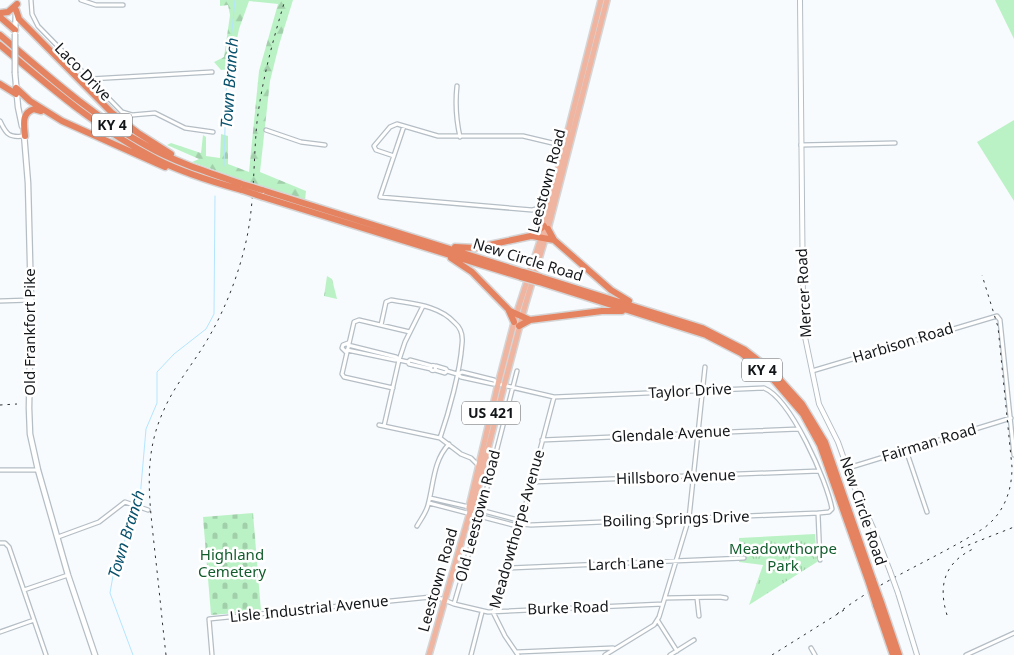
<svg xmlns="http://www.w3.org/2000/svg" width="1014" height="655" font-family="'Noto Sans',sans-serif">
  <defs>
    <pattern id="forest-firs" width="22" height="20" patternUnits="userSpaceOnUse" patternTransform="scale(1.25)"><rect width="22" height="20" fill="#bbf2c5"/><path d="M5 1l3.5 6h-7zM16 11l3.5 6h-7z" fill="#a0cfa9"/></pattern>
    <pattern id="cemetery-stones" width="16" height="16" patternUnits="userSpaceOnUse" patternTransform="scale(1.25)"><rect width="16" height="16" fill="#bbf2c5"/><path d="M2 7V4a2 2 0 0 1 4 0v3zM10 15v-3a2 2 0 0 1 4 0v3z" fill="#a0cfa9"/></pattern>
    <pattern id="park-tufts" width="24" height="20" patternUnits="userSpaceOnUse" patternTransform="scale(1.25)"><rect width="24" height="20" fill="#bbf2c5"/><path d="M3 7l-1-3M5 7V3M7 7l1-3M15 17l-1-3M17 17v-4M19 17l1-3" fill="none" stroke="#a0cfa9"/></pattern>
  </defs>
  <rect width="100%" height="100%" fill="#f7fbfe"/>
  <!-- grass -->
  <path fill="#bbf2c5" d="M995,0H1014V39Z
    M1014,120V201L977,142Z"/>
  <!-- forest -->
  <path fill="url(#forest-firs)" d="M220,0H293L279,45L270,81L260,172L306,191L305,200L256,185L192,162L199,159L167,145L171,143L201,153L203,135L206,137V156L220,158L221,134L228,136V164L249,172L259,71L278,4L249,1L239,29L231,69L221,70L214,62L224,57L230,15L228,5L220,6Z"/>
  <!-- cemetery -->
  <path fill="url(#cemetery-stones)" d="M253,513L261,611L211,615L203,517Z"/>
  <!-- park -->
  <path fill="url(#park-tufts)" d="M327,276L332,279L337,299L324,296Z
    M815,534L817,562L749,605L763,565L739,562V538Z"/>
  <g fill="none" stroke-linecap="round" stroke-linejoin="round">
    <!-- stream -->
    <path stroke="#b4e5fe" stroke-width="1" d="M224,166L226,92L235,0
      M133,655L110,593L114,570L140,498L146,429L157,403V372L174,354L206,329L214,314L215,196"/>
    <!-- minor casing -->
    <g stroke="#b5bec5" stroke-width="5.5">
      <path id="minor" d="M31,0L32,14L38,26L122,112L132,115L155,113L185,128L213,132
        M81,0L96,5H123
        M90,79L212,72
        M457,86C455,104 456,119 460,137
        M0,121C6,134 9,138 24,136
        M404,126L380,197L532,210L540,208L546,189L550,187H553
        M266,130L301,142L325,145
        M801,145L895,143
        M394,156L376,150L374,146L390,127L397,124L438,136H523L565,146
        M0,301L31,300
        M381,325L386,302L391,300C413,304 439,305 455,323C461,328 463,336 462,344C460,372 449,412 440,438
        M348,345L396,357L399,359
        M347,350L395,360H399L408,362L409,364L431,369
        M346,352L342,348L343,345L348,343
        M408,362L410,360L432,366
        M430.5 368a2.5 2.5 0 1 1 5 0a2.5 2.5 0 1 1-5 0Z
        M436,366L446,369L447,371
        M435,370L445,373L447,371L457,374L461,377L493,384H498L494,380L462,372L458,374
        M812,371L997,316L1000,320L1014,455
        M393,388L344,377L342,374L354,322L359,320L410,332
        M379,425L440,438L461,454L471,458L478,465
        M384,426L399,360L405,342L423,306
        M542,440L799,429
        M906,450L927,512
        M848,468L1011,418
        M0,470H38
        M532,482L819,471
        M430,498L469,507L518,520L521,523
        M429,503L517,526L521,524L531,525L819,513L829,512L832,509C827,481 791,399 764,388L554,397L498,384
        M818,513L820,560
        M417,526C421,519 426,513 428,505C434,483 433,461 449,444
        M58,537L99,522L125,502L148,510
        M0,543H5L9,547L46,655
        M509,568L744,558
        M24,590L68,575
        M665,598L720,597L726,598
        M697,598L699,616
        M454,604L480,515L517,371
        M658,621L677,651
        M0,632L34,620
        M811,648L815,655
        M517,652L613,648
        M212,655L209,619L431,597L442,599L454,604L488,612L663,604
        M471,655L482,612
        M518,655L505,636L493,612L501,598L554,397
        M605,655L654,625L659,617L689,518L705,367
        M670,655L694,640
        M966,655L1014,633"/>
    </g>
    <!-- tertiary casing -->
    <g stroke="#b5bec5" stroke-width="6">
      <path id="tertiary" d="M800,0L803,300L805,337L819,404L838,442L853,484L875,532L890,571
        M898,593L917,655"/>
    </g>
    <!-- secondary casing -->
    <g stroke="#b5bec5" stroke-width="7">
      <path id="secondary" d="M15,31L16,13
        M15,73L18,107L22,126
        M24,134L28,183L31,300L29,408L30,434L38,470L68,575L95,655"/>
    </g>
    <!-- primary casing -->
    <g stroke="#d5d5d6" stroke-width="8">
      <path id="primary" d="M470,512L473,508L504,386L525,306L548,229L607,0
        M429,655L470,512L469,507L498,384L516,315L541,238L601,0"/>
    </g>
    <!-- motorway casing -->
    <g stroke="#d5d5d6" stroke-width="9">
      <path id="motorway" d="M16,10L19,19L31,31L112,113L138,133L171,154
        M0,13L8,12L17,4
        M0,17L15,30
        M0,35C47,75 92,116 147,146C177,163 210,173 242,184
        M0,45C50,87 98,129 156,159C183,173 213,182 242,190
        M0,84L16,94
        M16,88L30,101L62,121L165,167
        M25,136C24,125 21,113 34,109L41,111
        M262,190L523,272
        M263,197L521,277
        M548,229L554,240L611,290L629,301
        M532,236L554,240
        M455,247L475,248L531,236L544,226
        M451,258L472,272L510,311L530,320
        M540,277L702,328L745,350L772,371L802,404L825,442L873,580
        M539,282L706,335L741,353L772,378L803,414L820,445L869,583
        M509,311L514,322
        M519,326L530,320L602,311H622
        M881,602L899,655
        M876,605L893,655"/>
    </g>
    <!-- minor -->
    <use href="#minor" stroke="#fff" stroke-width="3"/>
    <!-- tertiary -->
    <use href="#tertiary" stroke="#fff" stroke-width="4"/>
    <!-- secondary -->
    <use href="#secondary" stroke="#fff" stroke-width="4.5"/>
    <!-- primary -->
    <use href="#primary" stroke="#efb5a0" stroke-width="5"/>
    <!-- motorway -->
    <use href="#motorway" stroke="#e58361" stroke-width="6"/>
    <!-- rail -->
    <path stroke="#2e3134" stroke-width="1" stroke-dasharray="2.5 5" stroke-linecap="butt" d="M0,405L17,404
      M961,548L1014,527
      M837,614C882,579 936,559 984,528C1004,513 1012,491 1012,467L998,327L982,275
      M947,615C938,586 944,563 973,549
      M166,655C162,621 159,587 155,553C150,504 142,458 163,412C172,390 188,370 201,350C221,319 236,283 245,246C255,205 253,163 257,122C262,80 273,40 285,0
      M772,655L844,610"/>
    <!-- tertiary-bridge casing -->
    <g stroke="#b5bec5" stroke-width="6" stroke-linecap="butt">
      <path id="tertiary-bridge" d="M890,571L898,593"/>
    </g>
    <!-- secondary-bridge casing -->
    <g stroke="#b5bec5" stroke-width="7" stroke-linecap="butt">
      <path id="secondary-bridge" d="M15,34V73"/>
    </g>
    <!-- motorway-bridge casing -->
    <g stroke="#d5d5d6" stroke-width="9" stroke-linecap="butt">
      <path id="motorway-bridge" d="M242,184L262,190
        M242,190L263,197
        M523,272L540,277
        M521,277L539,282
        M873,580L881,602
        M869,583L876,605"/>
    </g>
    <!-- tertiary-bridge -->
    <use href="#tertiary-bridge" stroke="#fff" stroke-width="4"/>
    <!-- secondary-bridge -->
    <use href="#secondary-bridge" stroke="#fff" stroke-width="4.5"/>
    <!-- motorway-bridge -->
    <use href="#motorway-bridge" stroke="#e58361" stroke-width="6"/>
  </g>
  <g text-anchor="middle" stroke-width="5" stroke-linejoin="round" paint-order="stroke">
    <!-- shield labels -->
    <g fill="#fff" stroke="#5a5d5f" stroke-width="1">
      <rect x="92" y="113.5" width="40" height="23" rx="4"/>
      <rect x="742" y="358.5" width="40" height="23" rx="4"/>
      <rect x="462" y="401.5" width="58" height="23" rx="4"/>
    </g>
    <g font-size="14" font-weight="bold" fill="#14171a">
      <text x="112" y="130">KY 4</text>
      <text x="762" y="375">KY 4</text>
      <text x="491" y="418">US 421</text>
    </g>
    <!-- street labels -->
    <g font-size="15" fill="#14171a" stroke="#fff">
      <text transform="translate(83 72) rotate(46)" y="5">Laco Drive</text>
      <text transform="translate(547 181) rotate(-75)" y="5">Leestown Road</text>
      <text transform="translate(528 260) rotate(17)" y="5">New Circle Road</text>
      <text transform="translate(804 293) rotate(-93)" y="5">Mercer Road</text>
      <text transform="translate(30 332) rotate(-90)" y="5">Old Frankfort Pike</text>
      <text transform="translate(903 343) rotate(-17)" y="5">Harbison Road</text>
      <text transform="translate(690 391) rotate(-3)" y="5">Taylor Drive</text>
      <text transform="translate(671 434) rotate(-3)" y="5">Glendale Avenue</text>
      <text transform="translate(929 443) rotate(-17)" y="5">Fairman Road</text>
      <text transform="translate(676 477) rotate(-2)" y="5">Hillsboro Avenue</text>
      <text transform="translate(863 511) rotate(71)" y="5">New Circle Road</text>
      <text transform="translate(478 516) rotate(-75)" y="5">Old Leestown Road</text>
      <text transform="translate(676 519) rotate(-2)" y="5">Boiling Springs Drive</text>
      <text transform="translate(517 529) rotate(-74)" y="5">Meadowthorpe Avenue</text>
      <text transform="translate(626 564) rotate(-2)" y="5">Larch Lane</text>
      <text transform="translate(438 580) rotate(-74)" y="5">Leestown Road</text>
      <text transform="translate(568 608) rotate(-2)" y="5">Burke Road</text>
      <text transform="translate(309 609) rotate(-6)" y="5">Lisle Industrial Avenue</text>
    </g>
    <!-- park labels -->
    <g font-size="15" fill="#125d2d" stroke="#fff">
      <text x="783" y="554">Meadowthorpe<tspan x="783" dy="17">Park</tspan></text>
      <text x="232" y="560">Highland<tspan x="232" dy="17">Cemetery</tspan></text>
    </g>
    <!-- water labels -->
    <g font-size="16" font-style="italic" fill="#08516d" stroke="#fff">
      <text transform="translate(229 83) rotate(-86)" y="6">Town Branch</text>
      <text transform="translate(126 534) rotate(-73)" y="6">Town Branch</text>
    </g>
  </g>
</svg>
